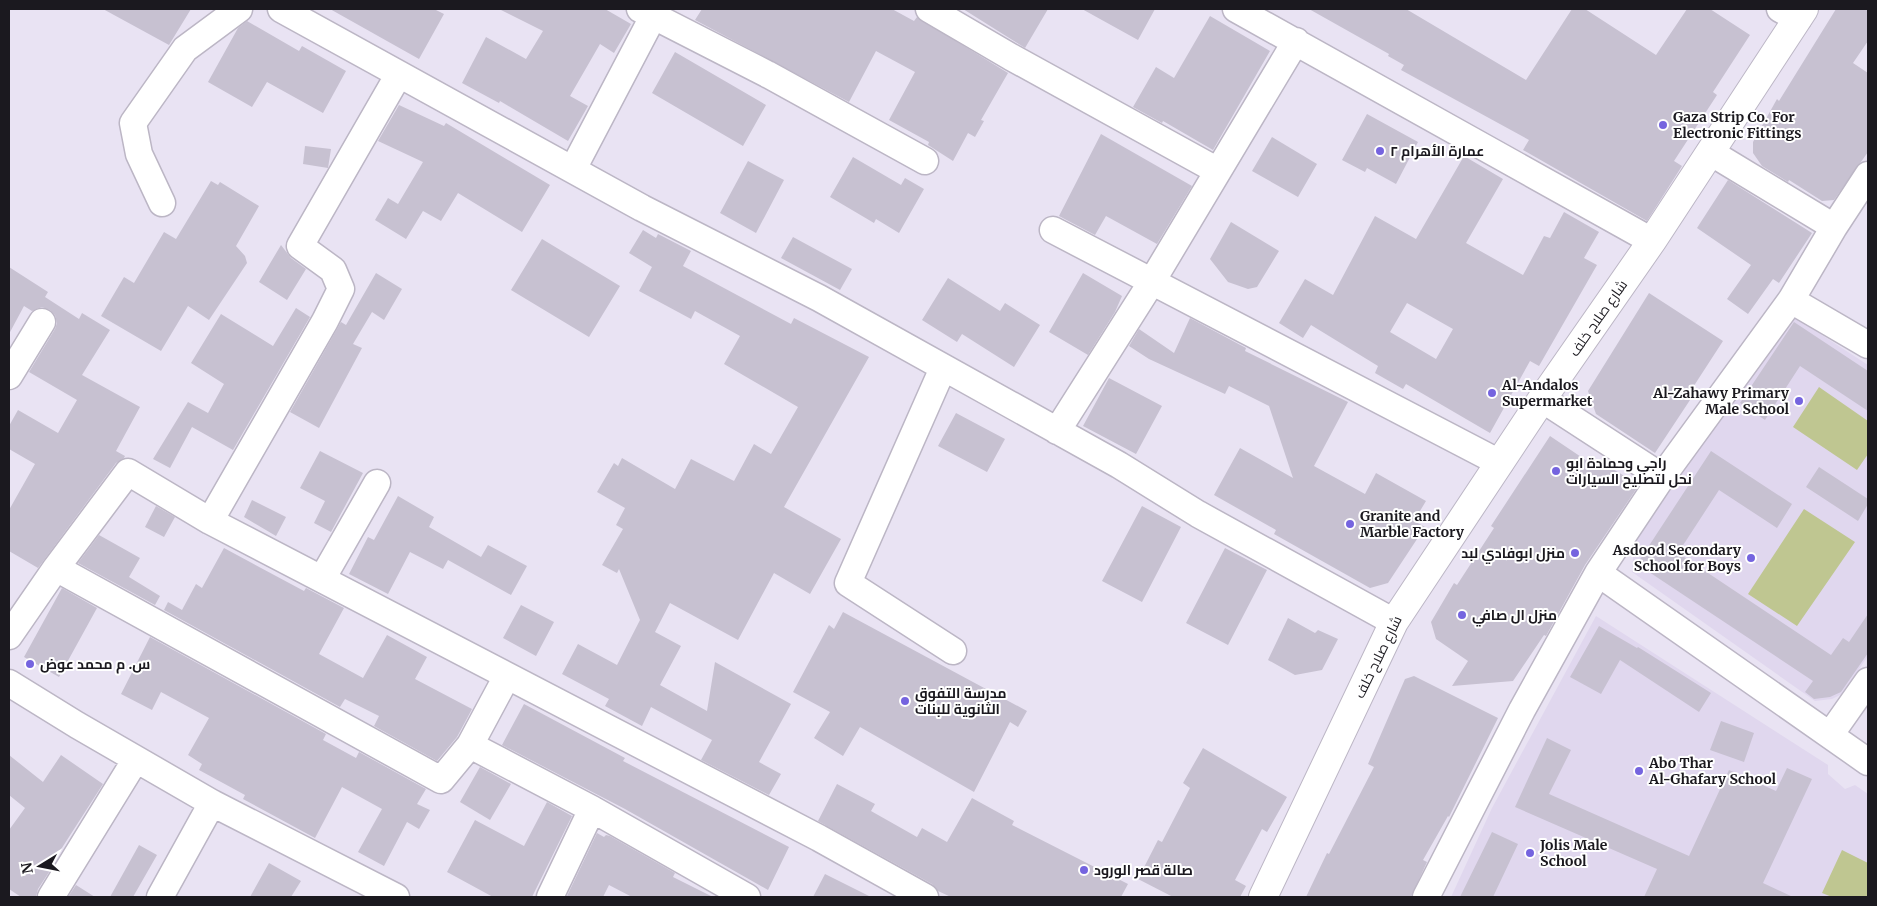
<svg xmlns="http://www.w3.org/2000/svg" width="1877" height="906" font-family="Merriweather,Cairo,serif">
  <rect width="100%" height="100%" fill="#e9e3f3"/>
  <!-- built -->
  <path fill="#e0d7ee" d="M1788,313L1868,365V656L1842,694L1832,699L1815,701L1632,572L1634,544L1706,438Z
    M1596,616L1828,765V774L1845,789L1855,785L1868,794V897H1451L1492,808Z"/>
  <!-- green -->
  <path fill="#bfc691" d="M1819,387L1868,421V454L1857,470L1793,427Z
    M1804,509L1855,542L1797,626L1748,594Z
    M1842,850L1868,863V897H1832L1822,893Z"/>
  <!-- building -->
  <path fill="#c7c1d1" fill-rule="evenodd" d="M103,9H191L169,45Z
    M330,9H434L444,14L419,59Z
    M499,9H605L631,24L614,53L600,44L570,96L588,106L568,141L500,101L499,103L462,83L486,37L526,59L543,31Z
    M702,9H892L914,21L917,17L1008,73L981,120L984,121L975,137L968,133L953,161L928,145L929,142L889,120L915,72L876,51L849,102L695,20Z
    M963,9H1048L1025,48Z
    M1082,9H1155L1138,40Z
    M1309,9H1406L1526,80L1572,9H1585L1656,55L1687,9H1710L1750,35L1713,92L1717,95L1674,161L1682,166L1647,221L1523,150L1529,140L1401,70L1404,65L1388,56L1389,54Z
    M1836,9H1868V41L1853,63L1868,73V152L1834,200L1822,201L1789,180L1788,182L1762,166L1753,153V142L1777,99L1779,101Z
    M1210,16L1270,51L1213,150L1163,121L1162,123L1133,107L1156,67L1174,78Z
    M247,21L299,51L302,46L346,71L323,113L267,82L252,107L208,82L238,28Z
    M675,52L766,105L743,146L652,93Z
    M399,105L444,126L446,123L550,185L522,232L458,193L441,221L423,211L406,239L375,220L388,198L398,204L423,162L378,141Z
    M1367,114L1418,142L1396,184L1367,168L1365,172L1342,160Z
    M1101,134L1192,186L1157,244L1106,216L1095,235L1059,216Z
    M1272,137L1317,164L1298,197L1252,171Z
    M305,146L331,149L328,168L303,164Z
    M1464,156L1503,179L1466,243L1523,275L1544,236L1550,238L1564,212L1599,232L1584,258L1597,265L1539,366L1530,361L1490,433L1406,384L1403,389L1375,373L1378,366L1311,325L1303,338L1279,323L1305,279L1333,295L1375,216L1416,239ZM1407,303L1453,329L1436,359L1390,332Z
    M853,157L901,185L905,178L924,189L899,233L876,219L874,223L830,197Z
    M748,161L784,180L756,233L720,213Z
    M1728,180L1812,233L1779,283L1773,279L1748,314L1727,299L1751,265L1697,228Z
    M211,181L218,185L220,182L259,206L236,246L245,256L247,263L209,320L188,306L161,351L101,316L124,277L134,283L164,232L176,239Z
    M1231,222L1279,251L1257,287L1248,289L1228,282L1210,259Z
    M643,230L656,238L658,234L691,251L683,266L791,324L794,318L869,357L784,507L841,539L810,594L774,573L738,640L670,603L655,632L681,646L660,685L707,711L715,662L791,704L759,762L781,774L769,795L701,760L712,740L651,707L642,726L605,706L609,699L562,674L578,644L617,665L640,620L619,569L617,573L602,565L623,529L616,525L625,508L597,492L614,463L618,466L622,458L675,489L691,459L734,481L754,444L771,454L798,407L724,364L740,336L695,311L691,319L639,291L652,267L629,253Z
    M793,237L852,269L840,290L781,258Z
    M542,239L620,286L589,337L511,290Z
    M281,245L291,258L306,269L287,300L259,282Z
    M9,267L48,292L45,297L79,319L82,313L110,330L82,375L140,407L116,451L125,456L124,458L116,463L38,568L9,551V510L35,464L9,449V426L18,410L58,433L77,400L29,372L55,329L57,323L55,315L50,310L42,307L32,311L24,306L9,334Z
    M376,273L402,289L384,320L372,312L353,344L362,348L319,428L290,412L341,322L346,325Z
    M1083,273L1122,296L1115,312L1088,355L1049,332Z
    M948,278L1000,311L1005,303L1040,325L1014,367L962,334L957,342L922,320Z
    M1649,293L1723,341L1686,398L1690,400L1655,453L1596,414L1588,391Z
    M296,308L310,317L233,450L192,427L170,468L153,459L188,402L208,413L224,384L191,363L221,314L273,346Z
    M1190,318L1246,348L1245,351L1348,402L1314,466L1365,494L1376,473L1426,501L1414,521L1425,527L1388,583L1370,588L1274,534L1276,530L1214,495L1240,448L1293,478L1269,406L1229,386L1225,394L1149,359L1129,346L1139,329L1174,353Z
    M1794,322L1868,371V411L1800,366L1765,420L1740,403Z
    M1109,378L1162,406L1136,454L1083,426Z
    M956,413L1005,439L987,472L938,446Z
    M1550,436L1596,467L1600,461L1639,485L1585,565L1546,636L1544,635L1513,681L1452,686L1468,661L1436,639L1431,622L1454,583L1457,585L1494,528L1491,526Z
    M320,451L363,473L331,532L314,523L325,501L300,488Z
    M1711,451L1792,504L1777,528L1719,490L1678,553L1831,655L1843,638L1849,642L1868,614V653L1841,692L1830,697L1814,699L1805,692L1813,681L1637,564Z
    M1819,467L1868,499V504L1858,521L1806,487Z
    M398,496L434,517L429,527L481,557L488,545L527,566L511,595L448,560L443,569L410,552L388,594L349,574L368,537L374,540Z
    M252,500L286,517L276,536L244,517Z
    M156,506L175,517L164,537L145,527Z
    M1142,506L1181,527L1142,602L1102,581Z
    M99,535L140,558L129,577L160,596L155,605L78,563Z
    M224,548L304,591L306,588L344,608L319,654L363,678L387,635L427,657L415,679L472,709L457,737L437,761L374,726L379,716L345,699L340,707L164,610L168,602L182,610L196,584L202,588Z
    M1225,548L1267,570L1228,645L1186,623Z
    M62,588L97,608L59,677L24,657Z
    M521,605L554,622L536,656L503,638Z
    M843,612L1027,711L1018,727L1010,722L974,792L860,727L843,756L814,738L830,712L793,692L829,625L834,629Z
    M1288,618L1315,633L1318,630L1338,639L1322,670L1295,675L1268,660Z
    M1599,626L1637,648L1638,647L1711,693L1699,712L1620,660L1601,694L1570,677Z
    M150,637L326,734L323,740L356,758L359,752L426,789L417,804L430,810L419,829L407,822L384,866L358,852L382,809L342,787L315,838L243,799L245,795L199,770L202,764L188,755L209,718L161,692L152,710L121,694Z
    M1414,676L1498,718L1449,817L1448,816L1423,860L1427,862L1411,897H1306L1327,853L1329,854L1374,767L1368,764L1405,679Z
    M524,704L625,758L623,761L789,847L768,890L625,809L502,745Z
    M1721,721L1754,733L1744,762L1710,750Z
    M1547,738L1571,750L1549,794L1689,856L1729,770L1776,791L1787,768L1812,779L1763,883L1793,897H1644L1657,869L1515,807Z
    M1203,748L1287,797L1267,832L1262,829L1235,880L1246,886L1240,897H1173L1138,879L1158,840L1162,842L1190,788L1183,783Z
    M9,755L43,782L61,755L103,784L49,868L51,869L38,889L36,897H21L9,889V830L25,808L9,795Z
    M480,767L511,784L490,820L460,802Z
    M837,784L875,804L871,811L917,837L922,828L947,842L972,798L1014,821L1012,825L1128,884L1121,897H951L938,891L932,884L818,821Z
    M547,802L572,816L532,897H493L447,872L475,820L524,846Z
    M1492,832L1518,844L1493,897H1460Z
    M597,833L604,837L606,835L610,836L675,873L673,877L713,897H632L609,885L603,897L567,896Z
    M139,845L157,855L133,897H110Z
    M269,863L301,881L291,897H250Z
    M825,874L871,897H813Z
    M76,885L95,897H68Z"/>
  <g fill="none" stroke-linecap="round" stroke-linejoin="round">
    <!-- minor casing -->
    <g stroke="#bcb6c5" stroke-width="29">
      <path id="minor" d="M281,9L642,208L819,298L1119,465L1198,514L1394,622
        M640,9L767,74L925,161
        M929,9L1011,57L1218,171
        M1236,9L1652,241
        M1780,9L1798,19
        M1710,152L1834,227
        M573,169L657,9
        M162,203L139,154L133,123L185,49L239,9
        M1053,230L1500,463
        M1791,300L1868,345
        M943,368L848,583L953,651
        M9,376L42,322
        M1542,399L1662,477
        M1057,431L1151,283L1296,41
        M210,521L325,321L341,289L333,270L300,246L399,74
        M56,568L441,780L470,745L507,676
        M1598,573L1868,762
        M322,579L377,483
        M9,636L56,568L128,472L210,521L819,838L925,897
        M9,683L77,725L212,803L396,897
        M1830,735L1868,681
        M470,745L592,809L747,897
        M51,897L136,759
        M160,897L212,803
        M550,897L592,809
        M1426,897L1522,710L1598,573L1662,477L1791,300L1834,227L1868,175"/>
    </g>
    <!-- major casing -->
    <g stroke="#bcb6c5" stroke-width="30">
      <path id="major" d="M1263,897L1394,622L1542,399L1652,241L1804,9"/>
    </g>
    <!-- minor -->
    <use href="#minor" stroke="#fff" stroke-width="26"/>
    <!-- major -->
    <use href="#major" stroke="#fff" stroke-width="28"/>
  </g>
  <!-- markers -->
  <g fill="#7564df" stroke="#fff" stroke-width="2">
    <circle cx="1663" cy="125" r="5"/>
    <circle cx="1380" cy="151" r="5"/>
    <circle cx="1492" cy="393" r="5"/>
    <circle cx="1799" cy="401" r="5"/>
    <circle cx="1556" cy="471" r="5"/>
    <circle cx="1350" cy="524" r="5"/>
    <circle cx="1575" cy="553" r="5"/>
    <circle cx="1751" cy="558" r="5"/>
    <circle cx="1462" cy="615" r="5"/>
    <circle cx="30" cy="664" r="5"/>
    <circle cx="905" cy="701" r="5"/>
    <circle cx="1639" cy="771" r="5"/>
    <circle cx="1530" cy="853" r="5"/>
    <circle cx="1084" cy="870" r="5"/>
  </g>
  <g text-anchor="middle" stroke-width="4" stroke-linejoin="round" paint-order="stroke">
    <!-- poi labels -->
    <g font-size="14" font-weight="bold" fill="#1b191f" stroke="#fff" text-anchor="start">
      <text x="1673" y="122">Gaza Strip Co. For<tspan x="1673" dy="16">Electronic Fittings</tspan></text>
      <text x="1390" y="156">عمارة الأهرام ٢</text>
      <text x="1502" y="390">Al-Andalos<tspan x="1502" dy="16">Supermarket</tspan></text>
      <text x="1789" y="398" text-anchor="end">Al-Zahawy Primary<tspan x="1789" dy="16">Male School</tspan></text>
      <text x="1566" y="468">راجي وحمادة ابو<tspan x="1566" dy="16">نحل لتصليح السيارات</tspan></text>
      <text x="1360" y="521">Granite and<tspan x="1360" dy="16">Marble Factory</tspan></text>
      <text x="1741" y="555" text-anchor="end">Asdood Secondary<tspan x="1741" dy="16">School for Boys</tspan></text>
      <text x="1565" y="558" text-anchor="end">منزل ابوفادي لبد</text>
      <text x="1472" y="620">منزل ال صافي</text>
      <text x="40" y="669">س. م محمد عوض</text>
      <text x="915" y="698">مدرسة التفوق<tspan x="915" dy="16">الثانوية للبنات</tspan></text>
      <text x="1649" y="768">Abo Thar<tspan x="1649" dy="16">Al-Ghafary School</tspan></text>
      <text x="1540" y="850">Jolis Male<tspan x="1540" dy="16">School</tspan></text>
      <text x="1094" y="875">صالة قصر الورود</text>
    </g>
    <!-- street labels -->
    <g font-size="14" fill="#1b191f" stroke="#fff">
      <text transform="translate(1598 318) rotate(-55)" y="5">شارع صلاح خلف</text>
      <text transform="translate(1378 657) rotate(-64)" y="5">شارع صلاح خلف</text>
    </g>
  </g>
  <!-- border -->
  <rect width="1877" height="906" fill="none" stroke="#1b191f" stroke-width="20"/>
  <!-- north arrow -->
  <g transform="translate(40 866) rotate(260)" stroke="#ffffff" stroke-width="4" paint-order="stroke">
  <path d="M0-4L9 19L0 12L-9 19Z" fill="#1b191f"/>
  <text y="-8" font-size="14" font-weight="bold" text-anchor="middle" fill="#1b191f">N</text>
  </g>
</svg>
